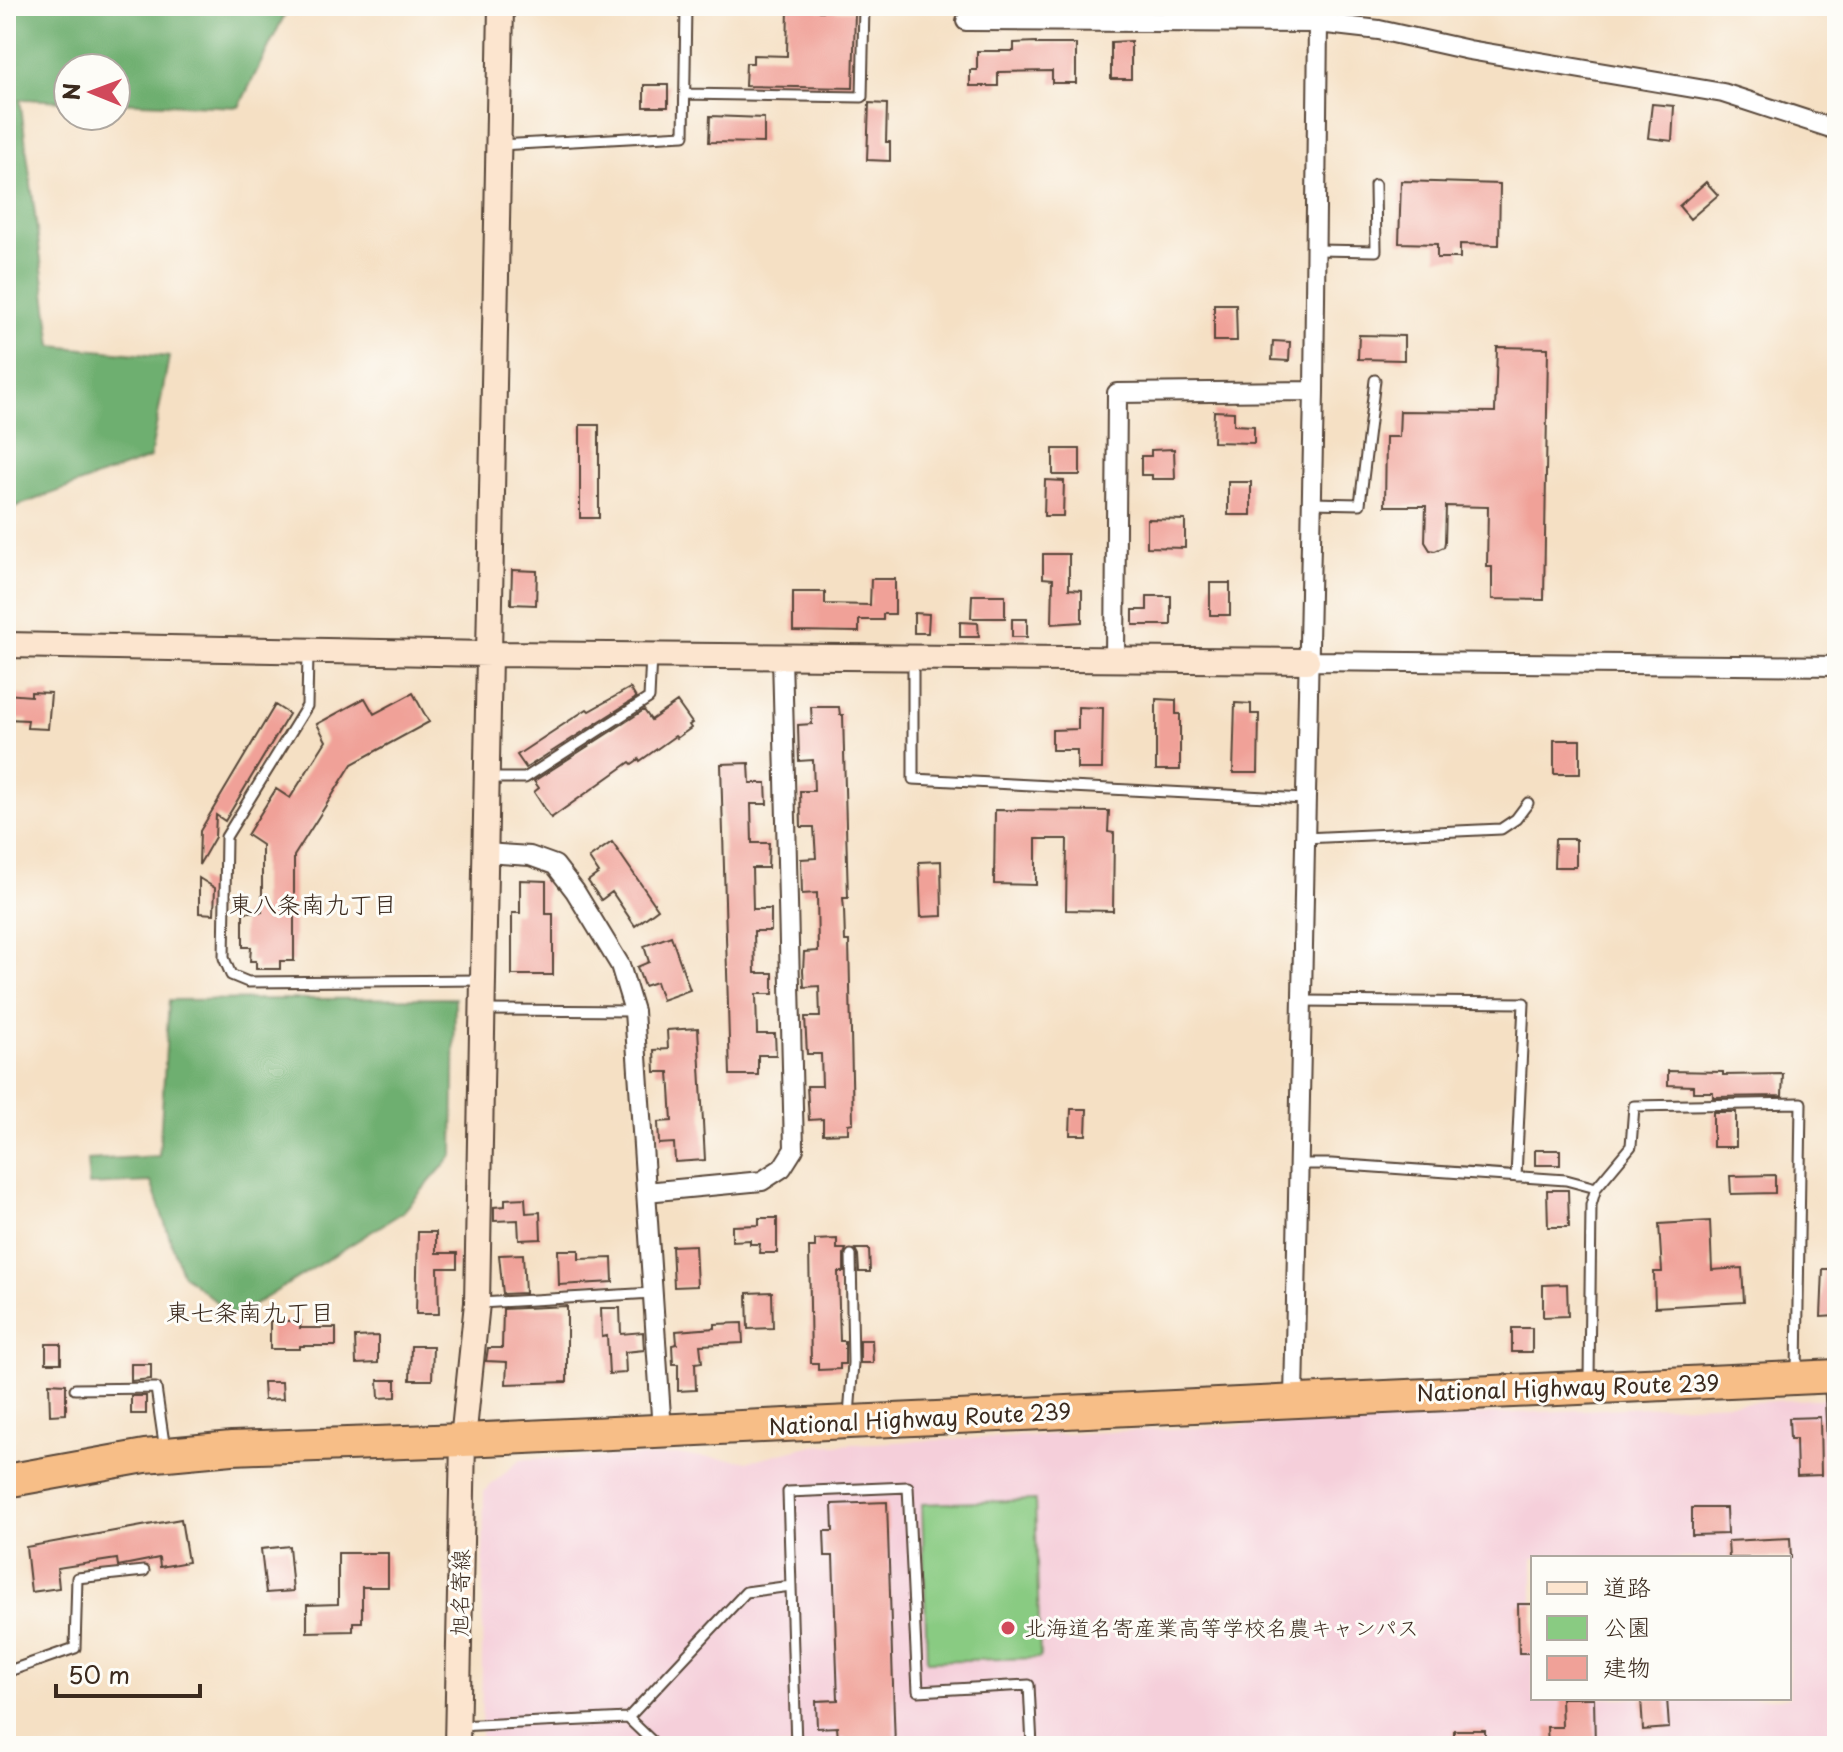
<svg xmlns="http://www.w3.org/2000/svg" width="1843" height="1752" font-family="'Playpen Sans','Klee One',sans-serif">
  <rect width="100%" height="100%" fill="#fdfcf7"/>
  <filter id="ink" filterUnits="userSpaceOnUse"><feTurbulence type="fractalNoise" baseFrequency=".0125" numOctaves="2"/><feDisplacementMap in="SourceGraphic" scale="16" xChannelSelector="R" yChannelSelector="G"/><feConvolveMatrix kernelMatrix="1 2 1 2 8 2 1 2 1" color-interpolation-filters="sRGB"/></filter>
  <filter id="wash" filterUnits="userSpaceOnUse"><feTurbulence type="fractalNoise" baseFrequency=".006" numOctaves="4" result="noise"/><feDisplacementMap in="SourceGraphic" scale="32" xChannelSelector="R" yChannelSelector="G"/><feGaussianBlur stdDeviation="1.8" result="paint"/><feColorMatrix in="noise" values="0 0 0 0 0 0 0 0 0 0 0 0 0 0 0 0 0 1.4 0 .05"/><feComposite in="paint" operator="in"/></filter>
  <g filter="url(#wash)">
    <rect width="100%" height="100%" fill="#f5e0c4"/>
    <!-- built -->
    <path fill="#f5cfda" fill-rule="evenodd" d="M1837,1398V1746H481L484,1491L521,1459L680,1455L749,1461L809,1446ZM1533,1558H1789V1698H1533Z"/>
    <!-- green -->
    <path fill="#89cb82" stroke="#627a50" stroke-width="2" d="M1035,1500L1040,1658L927,1661L922,1504Z"/>
    <!-- forest -->
    <path fill="#6eaf70" stroke="#546c47" stroke-width="2" d="M6,6H289L239,107L116,102V68H68V101L20,99L52,346L169,357L150,458L6,510Z
      M455,998L453,1155L403,1212L235,1317L182,1274L151,1182L89,1185L87,1160L159,1156L169,1000Z"/>
    <g id="blocks">
      <!-- building -->
      <path fill="#f0a198" d="M788,6H819V11H855L853,88L745,86L746,63H753V55L787,56Z
        M1131,41V79H1111V42Z
        M1036,42V44H1076V83H1052V71L998,72V86H970V70H977V51H1014V43Z
        M644,85H668V107H644Z
        M869,103L887,104L886,142H890V161L867,160Z
        M1652,104L1674,106L1672,141L1648,138Z
        M710,116L764,118V143L709,142Z
        M1401,181L1500,184L1499,245L1460,244V258H1437V244L1399,243Z
        M1706,182L1718,195L1690,219L1679,206Z
        M1214,304H1236L1237,341H1214Z
        M1359,335L1404,336V360L1358,359Z
        M1273,341L1290,342L1289,361L1272,360Z
        M1497,347L1548,348L1544,600L1492,599V567H1487L1488,507L1446,506L1445,542L1444,547L1435,551L1430,550L1425,542L1426,506H1385L1386,437H1399L1400,411L1495,412Z
        M1214,411L1234,412V425L1254,426V443L1213,442Z
        M580,425H599V518H580Z
        M1053,449H1080V475H1053Z
        M1174,449L1175,479H1152V475H1141V456H1151V450Z
        M1045,480L1064,481L1063,516H1044Z
        M1228,482H1251V515H1228Z
        M1147,519L1185,520V548L1147,547Z
        M1043,554H1069V589L1082,590V622L1052,624L1053,579L1043,578Z
        M512,570L537,571L536,605L511,604Z
        M871,579H895V614H883V620H859V632L793,631V592H825V604L870,605Z
        M1210,583H1230V615H1210Z
        M972,595H1005V618H971Z
        M1147,596H1171V625H1133V610H1147Z
        M914,613L929,614L928,633H914Z
        M1012,619H1027V637H1012Z
        M960,622L978,623L979,637H960Z
        M630,688L636,698L526,768L517,755L587,709L589,711Z
        M31,692L51,693L48,729L27,728L28,720L6,719V694L31,696Z
        M413,693L429,722L352,764L294,856V961H280V969H256V961H250L251,947H243V912H262V845L247,835L276,789L290,798L326,741L317,724L365,698L374,714Z
        M1156,699L1176,700V714H1180V770H1156Z
        M677,702L692,723L689,725L691,728L677,738L675,736L640,761L639,759L632,764L630,762L551,818L534,792L539,788L534,781L644,710L651,720Z
        M1235,703L1251,704V714H1259L1258,773H1233Z
        M275,705L289,714L225,821L216,815L215,837L199,865L200,831Z
        M811,707H839L840,715H843L848,898H843L844,909L845,941H849L853,1123L848,1124V1133L823,1134V1119L809,1120L807,1086H822L821,1054H807L805,1017H820L819,986L804,987L803,971L804,952L818,951L817,893L802,894L801,859L816,858L814,827H801L800,791H814L813,760L799,761L798,725L812,724Z
        M1078,707L1103,708L1102,769H1077V750H1052V730L1078,729Z
        M1554,740H1580V774H1554Z
        M749,763L750,783H766L767,804H751L752,843H769L768,868H752L753,909H771V931H754L755,973H773V994H756L757,1034H775L776,1055H758V1075H730L721,764Z
        M995,810L1109,811L1108,832L1114,833L1113,911L1066,910L1067,839H1036V885L994,884Z
        M1555,839H1576V867H1554Z
        M612,842L658,909L635,926L612,892L601,900L588,881L599,873L589,858Z
        M941,861L942,916L921,917L919,862Z
        M199,878L215,888L214,914L199,913Z
        M520,880L546,881V914H553V975H512V913H520Z
        M671,936L690,990L662,1000L656,982L644,986L637,967L649,962L644,946Z
        M698,1028L705,1160L675,1162L674,1143L659,1144L658,1122L672,1121L669,1072H655L654,1050L668,1049L667,1030Z
        M1668,1071L1723,1072V1075L1783,1074L1782,1096L1713,1097V1092H1693V1086L1668,1085Z
        M1071,1109H1087L1086,1135H1070Z
        M1713,1112H1736V1147H1713Z
        M1535,1150H1560V1165H1535Z
        M1775,1175V1193L1731,1194L1730,1176Z
        M1547,1190H1568L1569,1227H1548Z
        M525,1198L526,1213L540,1212L541,1239L519,1240L518,1220L494,1221V1207L505,1206V1199Z
        M759,1218H777V1253H759L760,1244H750V1240L732,1241V1226L759,1225Z
        M1710,1221L1712,1270L1742,1268L1744,1302L1655,1307L1654,1272H1662L1659,1224Z
        M418,1232H436V1253H457V1268H438L439,1314H416Z
        M837,1239V1249H846L844,1254V1272H838L840,1341H845V1364H840V1369L818,1370V1363H811L809,1247H815V1240Z
        M695,1245L697,1286L674,1287L672,1246Z
        M855,1249H869L870,1272H859L858,1255Z
        M558,1250H579V1259L612,1258L613,1282L559,1285Z
        M523,1254L525,1293L503,1294L499,1255Z
        M1823,1269H1837V1316L1821,1317Z
        M1567,1284L1568,1316L1543,1317V1285Z
        M772,1292L773,1328L748,1329L747,1293Z
        M567,1306V1382L506,1384L507,1362L486,1361L488,1348H502L503,1309Z
        M601,1308H620L621,1334L643,1332L644,1350L625,1352L626,1373L609,1374L607,1336L602,1337Z
        M270,1321H301L300,1328H336V1346H300V1349H270Z
        M742,1323L743,1343L700,1345L702,1362L695,1363L696,1390L678,1391V1364H673L672,1345L677,1344L676,1331L715,1328V1324Z
        M1512,1328H1532V1352H1512Z
        M378,1336V1363L356,1364L355,1337Z
        M860,1340H872L873,1363H860Z
        M46,1344H61V1363H46Z
        M411,1346H433L432,1380H410Z
        M131,1364H151V1379L131,1381Z
        M378,1380H396V1397L379,1398Z
        M263,1382H282L283,1399L264,1400Z
        M49,1383L66,1384V1414L50,1415Z
        M131,1396H146V1414H131Z
        M1820,1417L1821,1475L1797,1476L1796,1439H1790L1789,1418Z
        M887,1502L895,1746H846V1738L838,1739L837,1727L817,1728L816,1701L838,1700L833,1556H825L824,1531H833L832,1504Z
        M1692,1508H1726L1727,1534L1692,1535Z
        M181,1519L188,1562L160,1567L159,1558L118,1566L117,1559L57,1568L59,1588L31,1592L26,1547Z
        M1790,1538L1791,1558H1729L1728,1541Z
        M289,1546L293,1591L266,1593L261,1549Z
        M338,1553H388V1587H362V1622H353V1631L307,1632V1605L338,1604Z
        M1518,1604H1533V1653H1519Z
        M1561,1698H1594L1595,1746H1548L1547,1727H1562Z
        M1641,1698H1667L1669,1728L1643,1730Z
        M1454,1730H1485V1746H1454Z"/>
    </g>
  </g>
  <g filter="url(#ink)">
    <use href="#blocks" fill-opacity="0" stroke="#574537" stroke-width="2"/>
    <g fill="none" stroke-linecap="round" stroke-linejoin="round">
      <!-- lane casing -->
      <g stroke="#574537" stroke-width="13">
        <path id="lane" d="M685,94L862,97L864,6
          M499,145L684,135L686,6
          M1316,250L1376,251L1375,185
          M1311,503L1360,504L1375,380
          M308,654L307,706L226,837L224,958L231,975L248,982L481,980
          M913,659V779L1305,799
          M487,778H525L649,698L651,655
          M1304,838L1501,829L1516,819L1528,803
          M1301,1001L1524,1003L1516,1177
          M486,1010L634,1011
          M1298,1164H1331L1566,1180L1596,1188
          M480,1303L653,1293
          M1589,1380L1591,1205L1596,1188L1631,1146L1634,1106L1801,1103L1797,1371
          M75,1389L156,1388L165,1450
          M849,1415L853,1363L851,1255
          M6,1672L75,1648L77,1578L144,1571
          M628,1718L746,1592L791,1586
          M457,1726L628,1718L657,1746
          M796,1746L788,1492L908,1487L918,1691L1029,1685L1032,1746"/>
      </g>
      <!-- street casing -->
      <g stroke="#574537" stroke-width="22">
        <path id="street" d="M966,21L1318,23L1379,30L1469,50L1723,93L1837,130
          M1115,660L1117,393L1314,391
          M1307,661L1837,666
          M485,853L530,856L555,865L575,891L620,965L634,1011L662,1431
          M646,1192L762,1181L782,1168L794,1149L782,655
          M1834,1376L1837,1446
          M1294,1400L1314,391L1318,23"/>
      </g>
      <!-- secondary casing -->
      <g stroke="#574537" stroke-width="28">
        <path id="secondary" d="M6,645L490,654L1307,661
          M457,1746L463,1440L477,1303L501,6"/>
      </g>
      <!-- highway casing -->
      <g stroke="#574537" stroke-width="36">
        <path id="highway" d="M6,1481L145,1456L232,1448L463,1440L1837,1376"/>
      </g>
      <!-- lane -->
      <use href="#lane" stroke="#fff" stroke-width="9"/>
      <!-- street -->
      <use href="#street" stroke="#fff" stroke-width="18"/>
      <!-- secondary -->
      <use href="#secondary" stroke="#fce5cf" stroke-width="24"/>
      <!-- highway -->
      <use href="#highway" stroke="#f7be87" stroke-width="32"/>
    </g>
  </g>
  <!-- markers -->
  <circle fill="#d1495b" stroke="#fdfcf7" stroke-width="3" cx="1008" cy="1628" r="8"/>
  <g text-anchor="middle" stroke-width="6" stroke-linejoin="round" paint-order="stroke">
    <!-- street labels -->
    <g font-size="22" fill="#3b2a1e" stroke="#fdfcf7">
      <text transform="translate(1568 1388) rotate(-2)" y="8">National Highway Route 239</text>
      <text transform="translate(920 1419) rotate(-3)" y="8">National Highway Route 239</text>
      <text transform="translate(460 1593) rotate(-89)" y="8">旭名寄線</text>
    </g>
    <!-- poi labels -->
    <g font-size="22" fill="#3b2a1e" stroke="#fdfcf7" text-anchor="start">
      <text x="1024" y="1636">北海道名寄産業高等学校名農キャンパス</text>
    </g>
    <!-- neighbourhood labels -->
    <g font-size="24" fill="#3b2a1e" stroke="#fdfcf7">
      <text x="313" y="913">東八条南九丁目</text>
      <text x="250" y="1321">東七条南九丁目</text>
    </g>
  </g>
  <!-- margin -->
  <rect width="1843" height="1752" fill="none" stroke="#fdfcf7" stroke-width="32"/>
  <!-- legend -->
  <rect x="1531" y="1556" width="260" height="144" fill="#fdfcf7" stroke="#afa8a0" stroke-width="2"/>
  <rect x="1547" y="1582" width="40" height="12" fill="#fce5cf" stroke="#afa8a0" stroke-width="2"/>
  <text x="1603" y="1596" font-size="24" fill="#3b2a1e">道路</text>
  <rect x="1547" y="1616" width="40" height="24" fill="#89cb82" stroke="#afa8a0" stroke-width="2"/>
  <text x="1603" y="1636" font-size="24" fill="#3b2a1e">公園</text>
  <rect x="1547" y="1656" width="40" height="24" fill="#f0a198" stroke="#afa8a0" stroke-width="2"/>
  <text x="1603" y="1676" font-size="24" fill="#3b2a1e">建物</text>
  <!-- north arrow -->
  <g transform="translate(92 92) rotate(271)"><circle r="38" fill="#fdfcf7" stroke="#afa8a0" stroke-width="2"/>
  <path d="M0-6L14 30L0 20L-14 30Z" fill="#d1495b"/>
  <text y="-12" font-size="22" font-weight="bold" text-anchor="middle" fill="#3b2a1e">N</text>
  </g>
  <!-- scale -->
  <path d="M56 1684v12h144v-12" fill="none" stroke="#3b2a1e" stroke-width="4"/>
  <text x="68" y="1684" font-size="24" fill="#3b2a1e" stroke="#fdfcf7" stroke-width="6" paint-order="stroke">50 m</text>
</svg>
